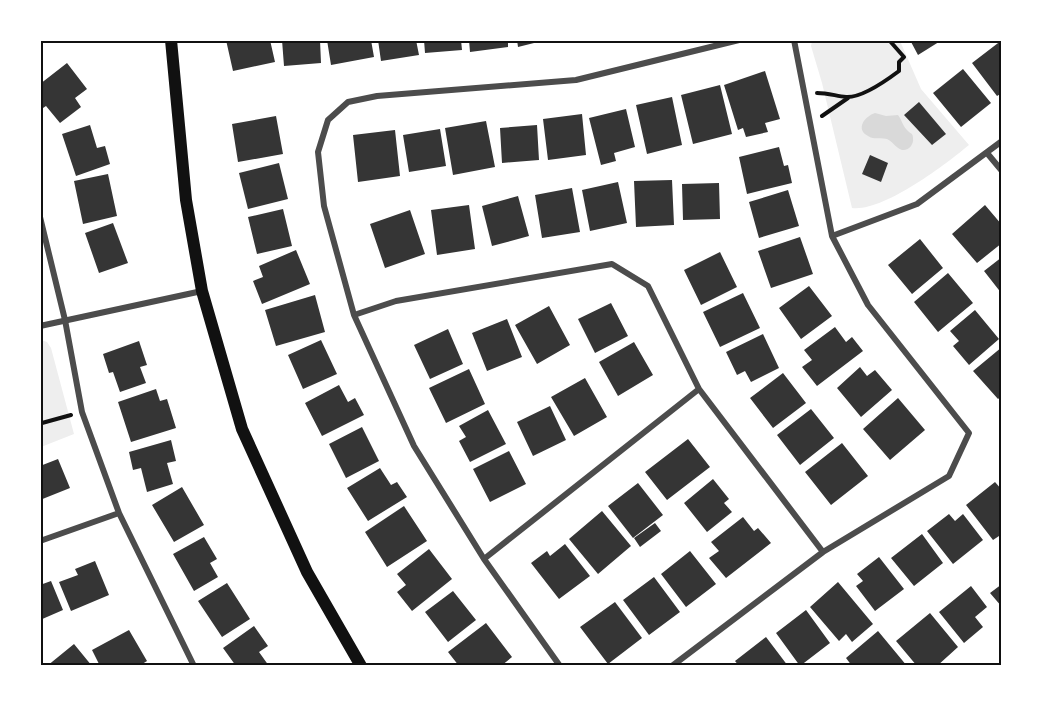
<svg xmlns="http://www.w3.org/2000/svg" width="1042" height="706" font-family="'Noto Serif',serif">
  <rect width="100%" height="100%" fill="#fff"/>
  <!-- green -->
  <path fill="#eee" d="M812,41H900L921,89L969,145C945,165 883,212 852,208L822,83L811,46Z
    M41,340L47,342L51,348L74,434L41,447Z"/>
  <!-- water -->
  <path fill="#d9d9d9" d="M875,113L886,116L898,115C902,120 903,127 908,131C911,134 913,133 913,138C914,144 909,151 902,150C896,148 892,141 887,139C880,137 874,140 868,136C855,129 865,116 875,113Z"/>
  <!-- building -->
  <path fill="#353535" d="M226,40H270L275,62L233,71Z
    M282,40H320L321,63L284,66Z
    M327,40H371L374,57L331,65Z
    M378,40H416L419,55L381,61Z
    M424,40H461L462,50L425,53Z
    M469,40H508V47L470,52Z
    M517,40H542V41L518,47Z
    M910,40H942L918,55Z
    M1002,40V93L997,96L972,63Z
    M67,63L87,89L75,98L81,107L60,123L46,106L40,110V84Z
    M963,69L991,103L961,127L933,93Z
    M765,71L780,119L765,123L768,132L746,137L743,128L738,130L724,85Z
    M720,85L732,134L693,144L681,95Z
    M672,97L682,145L647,154L636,105Z
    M919,102L946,134L932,145L904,115Z
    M626,109L635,147L614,153L616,161L601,165L589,118Z
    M582,114L586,155L548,160L543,119Z
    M276,116L283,154L238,162L232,124Z
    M486,121L495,167L453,175L445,128Z
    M90,125L97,148L105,146L110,164L76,176L62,134Z
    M537,125L539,160L502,163L500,128Z
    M440,129L446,166L409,172L403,135Z
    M395,130L400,176L358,182L353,135Z
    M779,147L784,166L788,165L792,183L747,194L739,157Z
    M870,155L888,163L881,182L862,174Z
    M279,163L288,199L248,209L239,173Z
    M108,174L117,216L83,224L74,181Z
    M672,180L674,225L636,227L634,181Z
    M618,182L627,223L590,231L582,190Z
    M719,183L720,219L683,220L682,184Z
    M572,188L580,232L542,238L535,195Z
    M788,190L799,226L759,238L749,202Z
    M518,196L529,236L492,246L482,206Z
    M469,205L475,249L437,255L431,210Z
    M985,205L1002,225V243L977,263L952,234Z
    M283,209L292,246L257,254L248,217Z
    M410,210L425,254L385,268L370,224Z
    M113,223L128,263L99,273L85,233Z
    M800,237L813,274L771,288L758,251Z
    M920,239L943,268L912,294L888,265Z
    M296,250L310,284L262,304L253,281L263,277L259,266Z
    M720,252L737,287L701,305L684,270Z
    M1002,257V294L984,271Z
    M948,273L973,303L938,332L914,302Z
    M809,286L832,316L801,339L779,308Z
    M743,293L760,328L720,347L703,312Z
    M315,295L325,332L276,346L265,310Z
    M611,303L628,336L595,353L578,319Z
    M549,306L570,345L537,364L515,325Z
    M975,310L999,339L969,365L953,346L959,341L950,331Z
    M507,319L522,357L487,371L472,333Z
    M835,327L846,342L852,337L863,351L817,386L802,367L812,360L804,350Z
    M448,329L463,364L430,379L414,345Z
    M763,334L779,368L751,382L745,371L737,375L726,352Z
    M321,340L337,374L303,389L288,355Z
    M139,341L147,365L140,367L146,383L120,392L113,372L109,373L103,354Z
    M634,342L653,375L618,396L599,362Z
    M1002,347V396L998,399L973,371Z
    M860,367L867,376L875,370L892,390L861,417L837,388Z
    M469,369L485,404L446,423L429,388Z
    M783,373L806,403L773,428L750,398Z
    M585,378L607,417L574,436L551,397Z
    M339,385L348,402L355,398L364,415L322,436L305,403Z
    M156,389L160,401L167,399L176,428L131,442L118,402Z
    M898,398L925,430L890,460L863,429Z
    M550,406L566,440L533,456L517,422Z
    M811,409L834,438L800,465L777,435Z
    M488,410L506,444L470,462L459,441L466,437L459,426Z
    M362,427L379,461L346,478L329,444Z
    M688,439L710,467L667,500L645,472Z
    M171,440L176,461L167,463L173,484L147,492L141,468L133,470L129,452Z
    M842,443L868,476L831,505L805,472Z
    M509,451L526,484L490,502L473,469Z
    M58,459L70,488L40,500V466Z
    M380,468L391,485L397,482L407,497L368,521L347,488Z
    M713,479L729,499L724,503L732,512L707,532L684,503Z
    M995,482L1002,490V534L993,540L966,505Z
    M638,483L663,515L633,538L608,506Z
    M182,487L204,525L174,542L152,505Z
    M404,506L427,541L387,567L365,532Z
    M602,511L631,546L598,574L569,539Z
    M949,514L955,521L963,514L983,540L953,564L927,531Z
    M743,517L754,531L758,528L771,543L726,578L709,558L719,551L711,542Z
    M655,523L661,531L640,547L634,538Z
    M922,534L943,563L914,586L891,558Z
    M204,537L217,559L210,563L218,577L194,591L173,554Z
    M565,544L590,576L559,599L531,563L547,551L550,556Z
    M429,549L452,579L412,611L397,592L406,585L397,574Z
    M690,551L716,584L686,607L661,574Z
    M879,557L904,589L875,611L856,586L863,581L857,574Z
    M95,561L109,595L71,611L59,582L78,575L75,569Z
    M654,577L680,612L649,635L623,600Z
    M51,581L63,610L40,620V585Z
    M838,582L873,624L852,642L846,634L839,641L810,607Z
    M227,583L250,619L222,637L198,601Z
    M1002,584V607L990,593Z
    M971,586L987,607L975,617L983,627L964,643L939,612Z
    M453,591L476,620L448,642L425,612Z
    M615,602L642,638L608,664L580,627Z
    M806,610L830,643L800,666L776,633Z
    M930,613L958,647L937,666H917L896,641Z
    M486,623L512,657L501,666H459L448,652Z
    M254,626L268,646L259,652L269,666H236L223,648Z
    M129,630L147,661L139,666H100L92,650Z
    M878,631L907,666H852L846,658Z
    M766,637L788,666H739L735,661Z
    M74,644L92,666H47Z"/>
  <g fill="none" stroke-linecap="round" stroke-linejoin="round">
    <!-- path -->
    <path stroke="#111" stroke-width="4" d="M817,93C828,93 836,96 846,97C861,98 887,80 899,71V62L904,57L889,40
      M822,116L848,98
      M40,422L42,423L71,415"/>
    <!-- minor -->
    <path stroke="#4c4c4c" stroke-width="6" d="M987,153L1002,171
      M40,217L65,320L82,412L119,513L194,666
      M832,236L917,204L1002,141
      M354,315L396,301L612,264L648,286L699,389L823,552
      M40,326L202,291
      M40,541L119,513
      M484,559L699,389
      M560,666L484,559L414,446L354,315L324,206L318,152L328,120L348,102L377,96L576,80L739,40
      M672,666L823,552L949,476L969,433L868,305L832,236L794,40"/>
    <!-- secondary -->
    <path stroke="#111" stroke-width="12" d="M171,40L186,200L202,291L242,429L307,572L361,666"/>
  </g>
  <!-- border -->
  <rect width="1042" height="706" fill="none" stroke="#ffffff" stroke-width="84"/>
  <rect x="42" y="42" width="958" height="622" fill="none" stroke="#111" stroke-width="2"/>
</svg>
